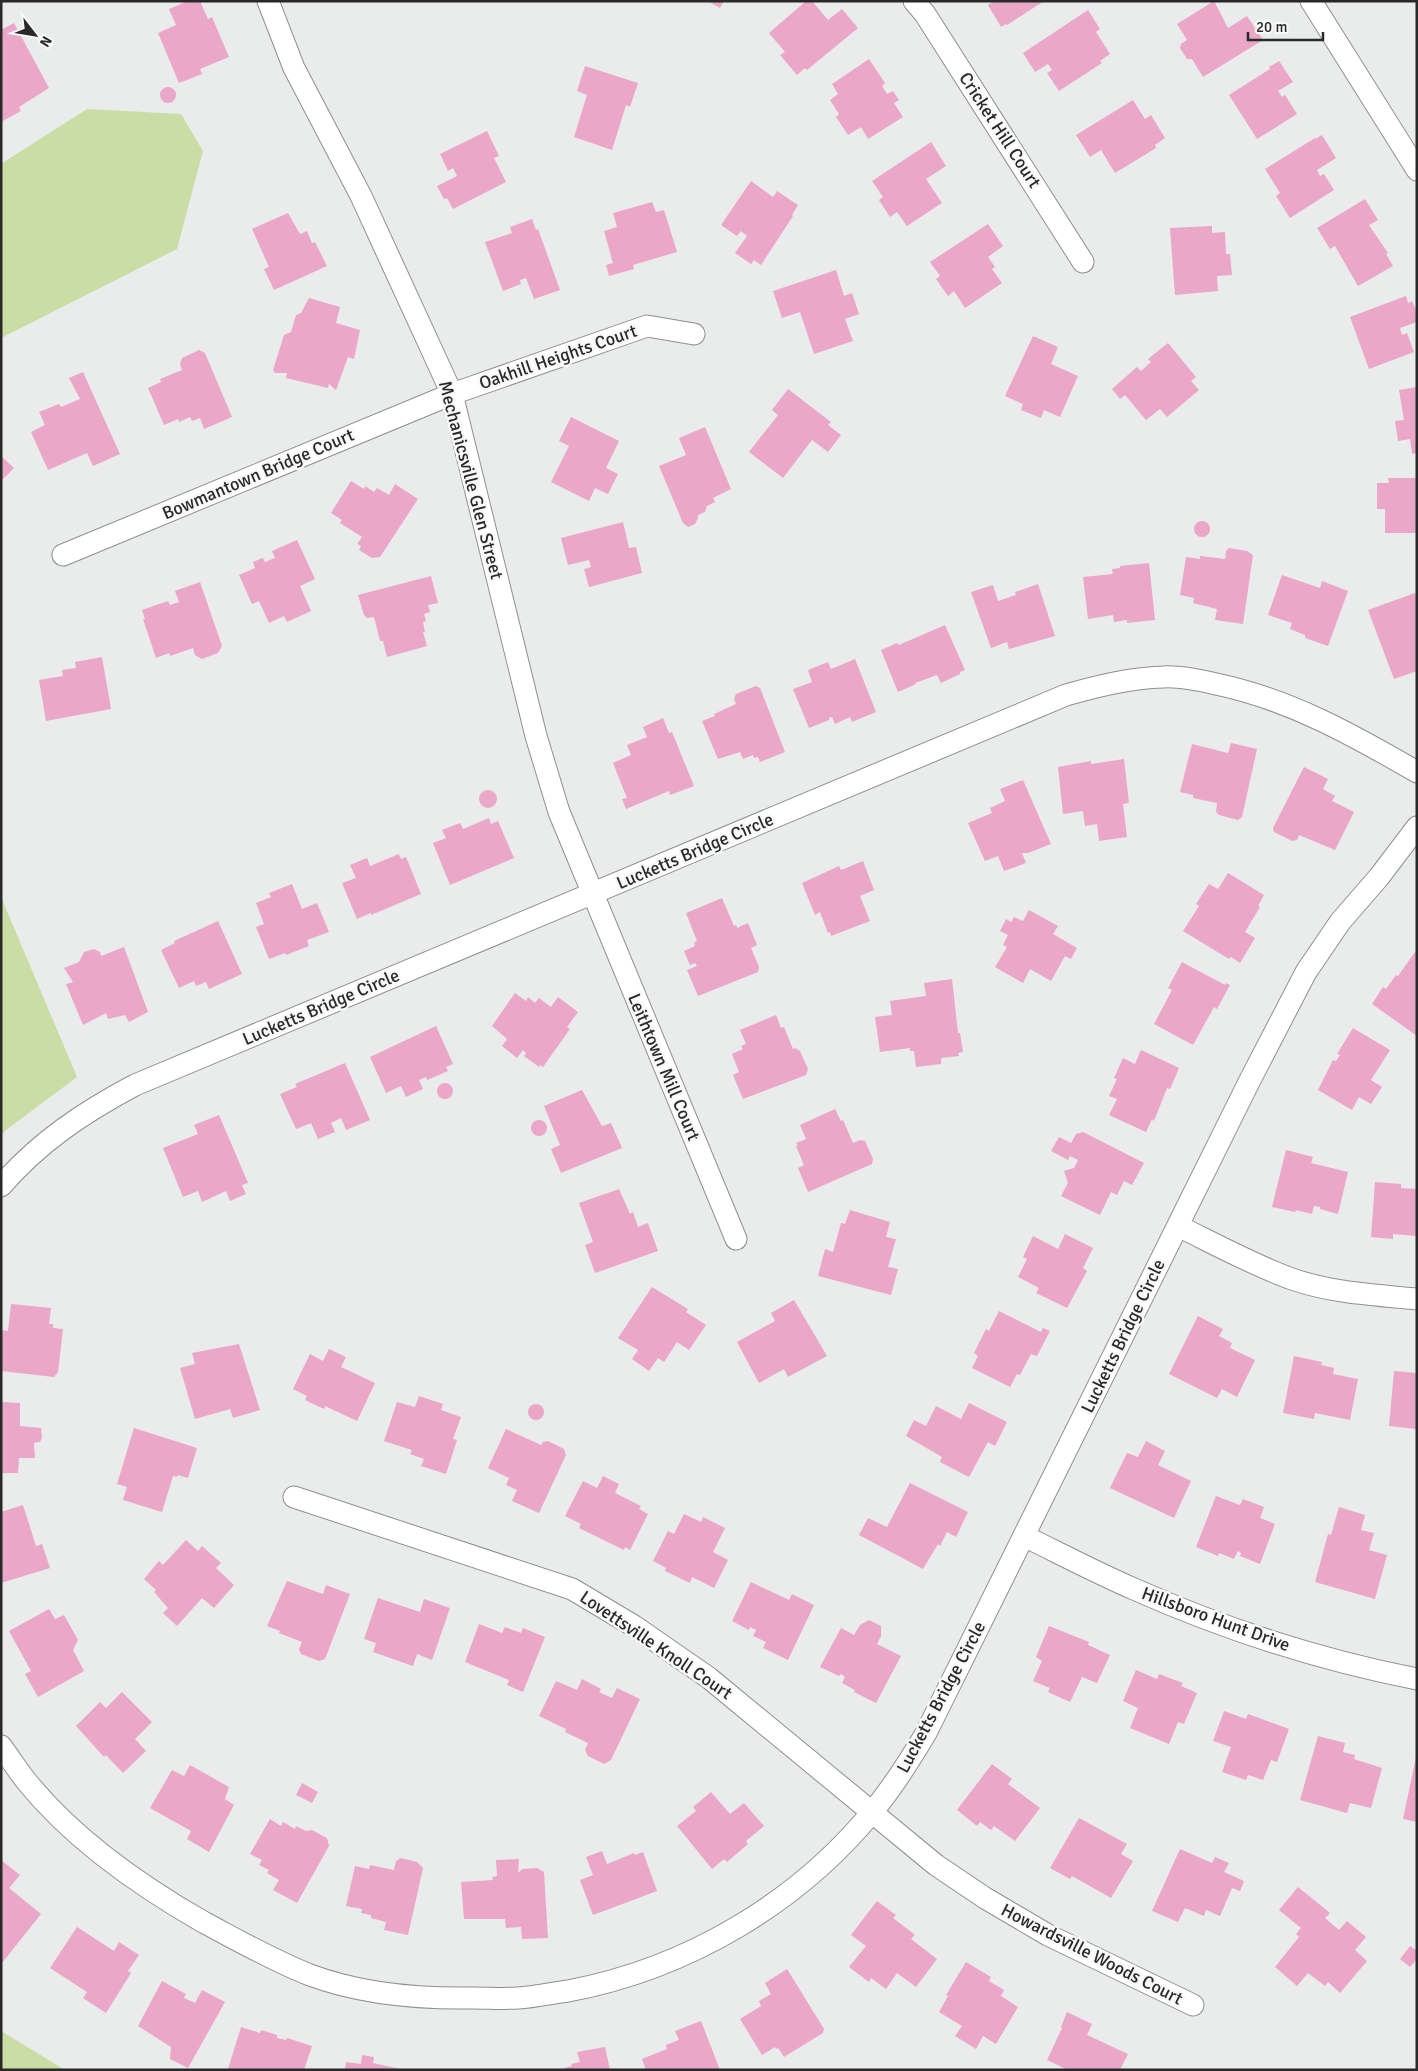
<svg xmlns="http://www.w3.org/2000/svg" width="1418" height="2071" font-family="Signika,sans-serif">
  <rect width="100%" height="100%" fill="#eaebeb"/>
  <!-- green -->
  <path fill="#c9dda5" d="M87,109L181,114L203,151L177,249L1,338V164Z
    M1,897L77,1077L6,1130L1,1136Z
    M1,2031L65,2070H1Z"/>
  <!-- building -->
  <path fill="#eaa7c8" d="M188,1H200L208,19L212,17L229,57L200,69L202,74L179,83L158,33L176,25L169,9Z
    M708,1H724L720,8Z
    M806,1H812L828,20L842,9L858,28L807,70L805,68L797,75L780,55L785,52L769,33Z
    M994,1H1044L1007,25L1006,24L1001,27L988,5Z
    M1214,1L1228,28L1247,16L1263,40L1203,77L1192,59H1187L1180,48L1181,44L1187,40L1177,24Z
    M1088,10L1100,29L1096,32L1110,54L1100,61L1102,63L1059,91L1047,73L1052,70L1048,64L1035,72L1023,53Z
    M14,23L49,88L19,107L21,111L1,122V30Z
    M869,59L885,83L882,86L887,94L893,91L899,100L894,103L903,117L868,139L861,127L848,135L836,117L839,114L830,100L838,94L832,84Z
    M1279,61L1293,82L1278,91L1282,97L1285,95L1297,114L1257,139L1229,95L1270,69L1269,67Z
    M585,66L638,83L630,107L626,105L612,150L574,137L587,95L577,91Z
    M160 95a8 8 0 1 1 16 0a8 8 0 1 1-16 0Z
    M1133,100L1145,119L1151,115L1165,138L1155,145L1156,148L1115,173L1101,150L1090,157L1076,135Z
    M487,131L499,156L494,158L506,182L453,209L447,198L444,199L437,186L457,176L453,168L448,171L440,154Z
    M1322,135L1336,158L1317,170L1320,176L1324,174L1334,190L1290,218L1276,196L1280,193L1265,169L1315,138V139Z
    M931,142L946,166L926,179L942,203L907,226L897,212L890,217L879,200L883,197L872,181Z
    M751,181L773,197L777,191L798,205L792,215L793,216L761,265L754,260L751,264L735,253L747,236L741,231L737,236L721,225Z
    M1365,199L1378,220L1369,225L1388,253L1386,254L1393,266L1358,286L1335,246L1330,249L1317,228Z
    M652,202L656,212L664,210L677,252L633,265L634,269L609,276L606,265L613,263L604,231L617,227L613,213Z
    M288,213L300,234L307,231L312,243L315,242L327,266L274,290L264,269L269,267L252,229Z
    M532,219L536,230L538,229L560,290L534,299L526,278L520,280L521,284L503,291L485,242L512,233L510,227Z
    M988,224L1003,246L988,257L995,267L992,269L1002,283L965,308L954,291L948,296L936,279L940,276L930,262Z
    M1212,226V233L1225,232L1226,254H1230L1232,275L1217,276L1218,291L1175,295L1170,228Z
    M836,270L844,296L852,293L859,314L845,319L853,341L814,354L800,312L782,318L773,291Z
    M1406,296L1408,303L1412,301L1417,313V322L1400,328L1402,335L1407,333L1414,352L1369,369L1350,317Z
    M309,298L340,307L336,323L360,330L354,359L348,357L336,390L329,384L328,388L286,378L287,373H275L273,370L284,335L291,332L296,315L301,313Z
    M1033,336L1058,347L1051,364L1078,376L1060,417L1044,410L1041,418L1021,410L1023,404L1005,396Z
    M1168,343L1196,377L1191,381L1199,390L1167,417L1160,409L1146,420L1125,395L1120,399L1112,389L1137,367L1141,371L1151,362L1148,359Z
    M199,350L205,353L232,417L204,429L200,418L192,421L190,417L179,422L178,419L164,425L148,388L161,382L160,379L182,370L180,364L182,358Z
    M83,372L120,454L93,466L87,453L48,470L31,432L45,425L39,412L59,404L61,407L80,399L69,378Z
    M1417,387V453L1412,454L1410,439L1398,441L1395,421L1404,420L1399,390Z
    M788,389L831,422L828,425L841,435L828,452L812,440L783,478L749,452L778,415L772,410Z
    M571,417L619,441L606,468L618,474L608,494L595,488L589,501L551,482L569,446L559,441Z
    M705,427L731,489L713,498L715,502L707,506L705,512L698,515V518L695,524L688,527L683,523L659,466L686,455L679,438Z
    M1,456L14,468L1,481Z
    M1388,478H1417V533H1385V509H1377V483H1389Z
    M351,481L364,489L365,486L374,492L377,488L389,495L395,484L418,499L380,557L372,558L359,550L361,546L357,544L362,537L340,523L342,520L331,513Z
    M1194 529a8 8 0 1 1 16 0a8 8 0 1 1-16 0Z
    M623,522L629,548L636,547L642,573L589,587L584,569L591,567L589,560L568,565L561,538Z
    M297,540L315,579L300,586L311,611L287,622L284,616L269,623L259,601L252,604L239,575L255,568L253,562L263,558L265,562L275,558L272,551Z
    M1229,548L1247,551L1253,555L1243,624L1215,620L1217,609L1193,603L1194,598L1180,595L1186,557L1200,559V556L1225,559L1226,551Z
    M1149,563L1155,620L1127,623V620L1114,622L1113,615L1088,619L1083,577L1113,574L1112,569L1120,568V566Z
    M1282,575L1320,588L1322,581L1348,591L1328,646L1305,638V635L1290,629L1292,623L1268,615Z
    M431,576L438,603L428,605L430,612L424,614L426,621L423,622L425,632H423L427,646L387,657L383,641H380L374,617L367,618L364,615L358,595Z
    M200,582L222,646L218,653L202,659L195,655L193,648L170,656L169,653L156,658L143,619H145L142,610L168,601L170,605L179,602L175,591Z
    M1038,584L1055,636L1009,649L1007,642L991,648L971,592L993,585L998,601L1016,595L1015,592Z
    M1415,593L1417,598V671L1394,679L1368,610Z
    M945,625L965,670L960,672V674L941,683L937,675L915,683L916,684L898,692L881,650L897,643L899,645Z
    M102,657L111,709L46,721L39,680L63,676L62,670L76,668L75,662Z
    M855,659L876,712L852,722L850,717L835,724L832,717L829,718V720L809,728L793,689L812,682L808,670L828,662L831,669Z
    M756,686L760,688L785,752L760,762L758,757L754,758L753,755L743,759L740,752L718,759L702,721L715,716L714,714L736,704L734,699L736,694Z
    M663,718L669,733L672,732L694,786L670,795L669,791L626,809L622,799L627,798L613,763L631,755L627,745L647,737L643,727Z
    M1231,743L1257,749L1242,817L1238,820L1219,815L1216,812L1217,803L1193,798V795L1180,792L1192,744L1228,753Z
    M1124,759L1129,803L1123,804L1127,837L1099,841L1097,824L1085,826L1083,811L1063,814L1058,767L1091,761V764Z
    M1304,767L1328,779L1323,789L1335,796L1332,801L1354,812L1335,850L1299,835L1297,840L1292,841L1274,832L1273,828Z
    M1023,780L1051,844L1028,853H1022L1026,863L1004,871L998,856L985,861L968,823L992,813L990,808L1005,801L1000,789Z
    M479 799a9 9 0 1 1 18 0a9 9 0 1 1-18 0Z
    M489,818L491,824L498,821L514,858L450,885L433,843L446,838L442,830L460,823L463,829Z
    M399,854L401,859L406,857L421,894L371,915V913L357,919L342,883L356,878L350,865L367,858L370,866Z
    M863,861L874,890L860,896L870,921L831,936L830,932L828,933L820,912L815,915L802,883L839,866L841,870Z
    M1228,873L1264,895L1258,906L1260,907L1245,932L1255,938L1240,963L1231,957L1229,959L1183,931L1199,906L1196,904L1209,884L1218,889Z
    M292,884L302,909L317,903L329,932L307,940L309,946L286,955L285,953L269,959L256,927L264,924L256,903L271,897L269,893Z
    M722,898L734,926L736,925L737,928L748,923L757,945L751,948L759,967L758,972L698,996L687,970L697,966L695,963L690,965L684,951L695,946L694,943L697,941L686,913Z
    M1029,910L1058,926L1053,934L1077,948L1071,959L1065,956L1051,981L1030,969L1023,983L995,967L1007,947L1003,945L1008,935L1000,931L1006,919L1011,922L1014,917L1023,921Z
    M218,921L242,974L209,989L206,982L196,986L194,981L179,988L161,950L175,943L174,941Z
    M124,947L148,1012L129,1022L125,1015L108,1019L106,1013L83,1025L66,984L73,982L64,968L79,962L84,952L94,949L100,952L101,956Z
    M1415,952L1417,953V1036L1372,1004L1383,987L1386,989L1396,975L1398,976Z
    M1182,962L1225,985L1226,983L1230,985L1217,1009L1214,1007L1193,1045L1154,1024L1172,990L1168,988Z
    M952,979L958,1033H960L963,1052L958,1053L959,1056L941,1058V1064L916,1067L914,1051H910V1048L880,1052L875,1017L892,1015L890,1001L926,996L924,983Z
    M515,993L526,1001L528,997L535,1003L539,998L551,1007L558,997L578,1012L567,1027L570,1029L543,1067L540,1065L539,1067L524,1056L526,1053L523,1050L517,1058L502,1046L507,1039L492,1026Z
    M776,1015L781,1028L784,1027L793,1049L795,1048L800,1051L808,1069L806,1075L743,1099L733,1075L739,1072L732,1054L743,1049L741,1046L746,1044L740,1030Z
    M436,1026L453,1064L446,1067L448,1071L427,1080L426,1077L419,1080L423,1089L406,1097L401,1086L386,1093L370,1057Z
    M1353,1028L1390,1050L1371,1080L1382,1087L1371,1104L1359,1097L1352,1110L1318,1090L1333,1060L1336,1061L1340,1055L1337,1054Z
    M1141,1050L1179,1068L1170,1089L1167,1088L1154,1121L1152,1119L1146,1132L1109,1115L1117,1099L1109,1096L1117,1079L1114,1078L1123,1058L1135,1064Z
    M345,1063L370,1120L346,1130L341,1118L331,1123L335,1132L318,1139L311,1123L296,1129L280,1094L297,1087L295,1084Z
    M437 1091a8 8 0 1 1 16 0a8 8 0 1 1-16 0Z
    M582,1090L602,1126L611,1123L622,1148L561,1173L551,1149L560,1145L544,1106Z
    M835,1109L841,1121L843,1120L853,1143L860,1140L865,1141L873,1159L872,1164L808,1192L798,1168L804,1165L796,1146H798L796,1143L806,1139L800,1125Z
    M219,1115L248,1183L242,1185L246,1194L230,1201L226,1191L202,1202L198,1191L183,1197L163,1148L198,1134L194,1125Z
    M531 1128a8 8 0 1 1 16 0a8 8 0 1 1-16 0Z
    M1083,1132L1144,1163L1132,1185L1124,1181L1117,1195L1111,1192L1100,1215L1061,1196L1068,1183L1064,1171L1074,1168L1078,1160L1070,1156L1068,1160L1051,1151L1059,1137L1071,1143L1076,1134Z
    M1286,1150L1313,1157L1311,1163L1348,1172L1338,1214L1320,1209V1207L1314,1206L1312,1214L1296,1210L1295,1212L1272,1207Z
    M1375,1182L1401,1184V1188L1417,1189V1236L1393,1234V1239L1371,1237Z
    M619,1189L630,1214L633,1212L638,1227L648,1223L658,1251L595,1273L585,1245L593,1242L579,1203Z
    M850,1210L890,1222L886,1237L896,1239L888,1267L898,1269L891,1295L818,1276L825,1249L833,1252L841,1223L845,1224Z
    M1065,1234L1093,1248L1083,1268L1087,1271L1067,1308L1036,1293L1039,1288L1018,1277L1027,1259L1023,1257L1033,1236L1058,1249Z
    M652,1287L688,1309L686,1312L706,1325L689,1350L677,1342L664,1362L658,1358L649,1371L632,1359L638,1350L618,1338Z
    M794,1300L827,1356L788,1377L784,1369L759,1383L737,1342L775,1321L771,1313Z
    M11,1304L51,1308L49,1324H53V1328L63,1329L58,1372L54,1377L1,1371V1330L8,1331Z
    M999,1311L1041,1332L1043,1328L1050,1331L1037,1356L1031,1354L1020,1375L1017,1374L1010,1387L972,1368L978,1356L974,1353L986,1329L989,1331Z
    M1198,1316L1223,1329L1219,1336L1232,1343L1230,1348L1255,1360L1237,1397L1222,1389L1217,1398L1169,1374Z
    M239,1344L260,1410L233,1418L230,1409L195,1419L180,1368L195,1364L192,1353Z
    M329,1349L346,1357L341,1367L375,1383L357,1421L325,1406L324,1409L305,1400L307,1396L293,1389L310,1354L323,1361Z
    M1294,1356L1322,1362L1321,1365L1334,1368L1333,1374L1358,1379L1350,1420L1315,1413L1314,1419L1283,1413Z
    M1394,1371L1417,1373L1416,1429L1389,1426Z
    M419,1396L443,1404L441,1410L461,1417L453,1439L457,1440L446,1474L421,1466L424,1459L410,1454L412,1450L384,1441L397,1402L415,1407Z
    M1,1402L20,1403V1426L41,1428L42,1438L40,1442L34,1443L35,1458H19L18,1473H1Z
    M969,1403L1007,1422L995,1446L988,1442L969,1477L940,1462L942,1457L906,1436L914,1420L926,1426L936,1406L961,1419Z
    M528 1412a8 8 0 1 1 16 0a8 8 0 1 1-16 0Z
    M134,1428L197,1448L188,1478L178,1475L177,1477L173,1476L162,1512L123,1500L127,1487L117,1484Z
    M506,1429L541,1445L543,1442L548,1441L564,1449L566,1455L539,1513L512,1501L517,1490L506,1485L509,1478L488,1468Z
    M1146,1441L1165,1451L1158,1465L1191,1481L1174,1518L1110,1488L1127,1453L1138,1457Z
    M603,1476L619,1484L615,1493L641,1506L639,1509L648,1514L630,1550L625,1547L624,1550L579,1528L581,1524L565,1516L583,1481L597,1488Z
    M910,1483L968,1512L956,1537L947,1532L940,1546L938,1544L923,1569L859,1535L868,1518L887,1527Z
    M1216,1496L1240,1505L1243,1499L1264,1507L1260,1518L1275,1524L1260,1564L1240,1556L1241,1553L1238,1551L1234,1559L1219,1553L1218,1556L1196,1547Z
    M23,1505L36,1546L42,1544L50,1568L1,1583V1512Z
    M1339,1507L1365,1515L1361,1530L1374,1533L1369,1550L1387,1555L1375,1599L1315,1582L1328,1534L1331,1535Z
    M684,1514L701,1522L703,1517L725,1528L713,1552L728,1560L714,1588L692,1577L690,1583L665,1571L666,1568L653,1561L668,1531L674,1534Z
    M186,1540L198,1551L202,1546L221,1563L216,1568L234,1585L214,1608L202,1598L177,1626L163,1613L168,1608L154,1592L156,1590L144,1579L159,1561L163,1565Z
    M287,1581L323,1594L326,1585L350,1594L325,1659L319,1661L301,1654L299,1649L302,1642L279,1633L280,1631L267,1626Z
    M751,1582L789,1600L792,1594L814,1605L788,1660L763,1648L766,1642L753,1636L756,1630L750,1627L749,1630L732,1621Z
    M378,1598L420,1612L424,1599L450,1608L432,1660L417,1654L413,1666L373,1652L376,1643L364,1639Z
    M49,1609L55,1619L64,1615L78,1640L73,1650L84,1671L38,1697L25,1674L31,1671L9,1631Z
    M869,1620L881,1626V1636L877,1644L901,1656L876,1703L854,1692L855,1690L842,1683L845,1677L841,1674L839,1676L820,1667L841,1628L854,1635L860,1625Z
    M479,1624L502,1633L505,1627L521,1633L523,1628L545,1637L523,1692L507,1685L509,1680L465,1662Z
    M1049,1626L1089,1642L1088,1645L1110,1655L1097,1683L1082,1677L1070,1702L1048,1692L1050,1688L1033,1681L1042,1661L1036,1657Z
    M1136,1670L1157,1679L1159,1674L1183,1683L1181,1686L1197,1693L1184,1724L1178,1722L1169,1744L1130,1728L1138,1708L1123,1701Z
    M582,1679L601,1689L599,1692L612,1698L617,1688L640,1699L611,1760L604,1764L588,1756L585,1750L588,1743L565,1732L566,1729L539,1716L556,1681L577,1690Z
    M122,1692L152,1722L135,1739L146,1751L123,1773L106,1755L104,1757L76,1726L100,1702L106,1708Z
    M1224,1711L1246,1719L1248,1714L1289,1729L1277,1762L1271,1760L1263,1780L1248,1775L1246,1780L1222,1772L1231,1747L1213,1741Z
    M1318,1736L1345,1743L1343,1752L1355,1755L1354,1759L1382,1768L1371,1808L1350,1803L1347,1813L1300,1800Z
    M1416,1757H1417V1822L1403,1819Z
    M992,1764L1012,1779L1008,1784L1040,1808L1015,1841L994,1826L991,1830L980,1822L977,1826L957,1810Z
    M190,1765L229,1787L225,1799L234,1805L209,1852L187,1839L191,1831L150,1808L172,1770L184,1776Z
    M302,1783L318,1792L312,1803L296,1795Z
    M711,1792L730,1814L744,1803L764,1826L746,1841L748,1844L727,1862L724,1859L712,1869L677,1826L696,1811L693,1807Z
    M1079,1818L1127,1844L1121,1854L1133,1861L1111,1898L1072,1876L1070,1879L1050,1868Z
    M270,1819L281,1826L283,1822L295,1829L296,1826L306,1831L312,1830L327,1838L329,1846L297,1903L273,1890L279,1880L267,1873L269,1870L259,1865L262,1860L250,1854Z
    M1180,1849L1212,1863L1215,1857L1229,1863L1224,1872L1244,1881L1240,1891L1232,1888L1220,1916L1206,1910L1204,1916L1185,1908L1178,1922L1152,1911Z
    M602,1851L607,1864L634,1853L635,1855L643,1852L657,1891L593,1915L580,1880L593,1875L586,1857Z
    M401,1858L417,1862L423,1868L408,1935L384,1930L386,1922L371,1918V1915L361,1913L362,1909L346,1906L355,1866L369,1869L370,1865L394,1870L396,1861Z
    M519,1859L518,1873L522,1869L537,1868L544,1872L548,1938L522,1939L521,1927L506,1928L505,1919H464L461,1882L493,1880L492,1877L497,1876L496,1860Z
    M1,1860L20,1875L9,1888L41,1914L2,1963Z
    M1298,1887L1330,1913L1325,1918L1339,1930L1347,1921L1366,1937L1355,1950L1367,1961L1340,1993L1328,1982L1325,1986L1308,1973L1297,1986L1275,1967L1299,1937L1296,1934L1301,1928L1279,1910Z
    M877,1901L896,1915L893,1918L915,1935L911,1939L937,1959L916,1987L897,1973L886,1989L871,1978L869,1982L849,1967L866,1946L851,1935Z
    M77,1927L114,1951L119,1942L139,1955L128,1971L131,1973L106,2013L83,1998L87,1992L50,1968Z
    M1410,1946L1417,1951V1959L1410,1967L1400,1959Z
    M966,1962L991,1977L989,1981L1004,1990L1001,1996L1018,2007L996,2044L983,2036L976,2049L955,2036L962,2026L939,2012L948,1996L946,1995Z
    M787,1969L824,2029L823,2033L784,2057L778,2048L776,2049L775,2047L762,2055L740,2019L761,2006L759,2001L771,1994L765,1983Z
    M162,1981L186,1994L184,1998L195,2003L202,1990L225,2002L188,2068L170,2059L171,2047L138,2026Z
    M1067,2012L1092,2024L1087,2035L1128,2054L1120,2070H1068L1047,2060L1062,2028L1061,2027Z
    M701,2021L720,2070H646L642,2059L667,2049L666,2045L679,2040L675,2031Z
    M241,2027L260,2033L261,2030L277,2035V2038L286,2040L287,2038L312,2046L304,2070L228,2069Z
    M605,2047L610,2070H565L564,2068L572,2066L571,2064L580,2062L577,2052Z
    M362,2055L374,2057L373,2063L405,2070H345L346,2062L361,2064Z"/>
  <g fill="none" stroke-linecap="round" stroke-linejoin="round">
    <!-- street casing -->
    <g stroke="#8e8f90" stroke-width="23">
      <path id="street" d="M268,1L294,68L361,196L452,394L536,736L559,812L736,1239
        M914,1L925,14L1083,262
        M1311,1L1417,170
        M63,555L452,394L647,326L694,334
        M1,1186C39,1142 84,1112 135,1085L1066,695C1098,686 1130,678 1163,677C1180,676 1199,680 1216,684C1289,699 1353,735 1417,772
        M1178,1226C1215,1244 1253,1265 1292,1279C1332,1293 1375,1295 1417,1299
        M294,1497L572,1589L634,1626L709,1678L936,1865L985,1898L1048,1935L1193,2005
        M1024,1536C1061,1554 1097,1573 1134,1589C1224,1629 1320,1660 1417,1679
        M1,1746C10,1758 18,1771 27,1782C75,1841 140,1886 205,1923C239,1941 274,1961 310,1975C361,1994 420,1999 474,1998C489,1998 504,1999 518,1998C535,1997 552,1993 568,1991C686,1969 797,1904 873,1811C893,1787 910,1760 926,1733L1250,1080L1306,972L1340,922L1379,877L1417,827"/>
    </g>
    <!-- street -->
    <use href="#street" stroke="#fff" stroke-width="21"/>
  </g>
  <g text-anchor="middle" stroke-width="5" stroke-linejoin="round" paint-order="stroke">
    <!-- street labels -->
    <g font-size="18" fill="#29292a" stroke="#f7f8f9">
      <text transform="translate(1000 130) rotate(57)" y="6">Cricket Hill Court</text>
      <text transform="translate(558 357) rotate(-19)" y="6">Oakhill Heights Court</text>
      <text transform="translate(258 474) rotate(-23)" y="6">Bowmantown Bridge Court</text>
      <text transform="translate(471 480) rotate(75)" y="6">Mechanicsville Glen Street</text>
      <text transform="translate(695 851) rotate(-23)" y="6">Lucketts Bridge Circle</text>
      <text transform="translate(321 1007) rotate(-23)" y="6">Lucketts Bridge Circle</text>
      <text transform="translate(664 1067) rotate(67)" y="6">Leithtown Mill Court</text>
      <text transform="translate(1123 1336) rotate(-64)" y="6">Lucketts Bridge Circle</text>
      <text transform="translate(1216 1619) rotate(20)" y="6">Hillsboro Hunt Drive</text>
      <text transform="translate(656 1645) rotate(34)" y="6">Lovettsville Knoll Court</text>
      <text transform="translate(941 1697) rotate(-62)" y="6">Lucketts Bridge Circle</text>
      <text transform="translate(1092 1954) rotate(27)" y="6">Howardsville Woods Court</text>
    </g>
  </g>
  <!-- border -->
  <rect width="1418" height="2071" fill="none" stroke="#29292a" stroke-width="5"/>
  <!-- north arrow -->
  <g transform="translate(35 35) rotate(121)" stroke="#f7f8f9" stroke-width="4" paint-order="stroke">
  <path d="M0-4L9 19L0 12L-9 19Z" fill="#29292a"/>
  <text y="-8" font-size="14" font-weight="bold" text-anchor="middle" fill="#29292a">N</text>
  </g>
  <!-- scale -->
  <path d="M1248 32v8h75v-8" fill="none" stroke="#29292a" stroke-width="2.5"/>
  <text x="1256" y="32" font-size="15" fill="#29292a" stroke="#f7f8f9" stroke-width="4" paint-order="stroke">20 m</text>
</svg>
